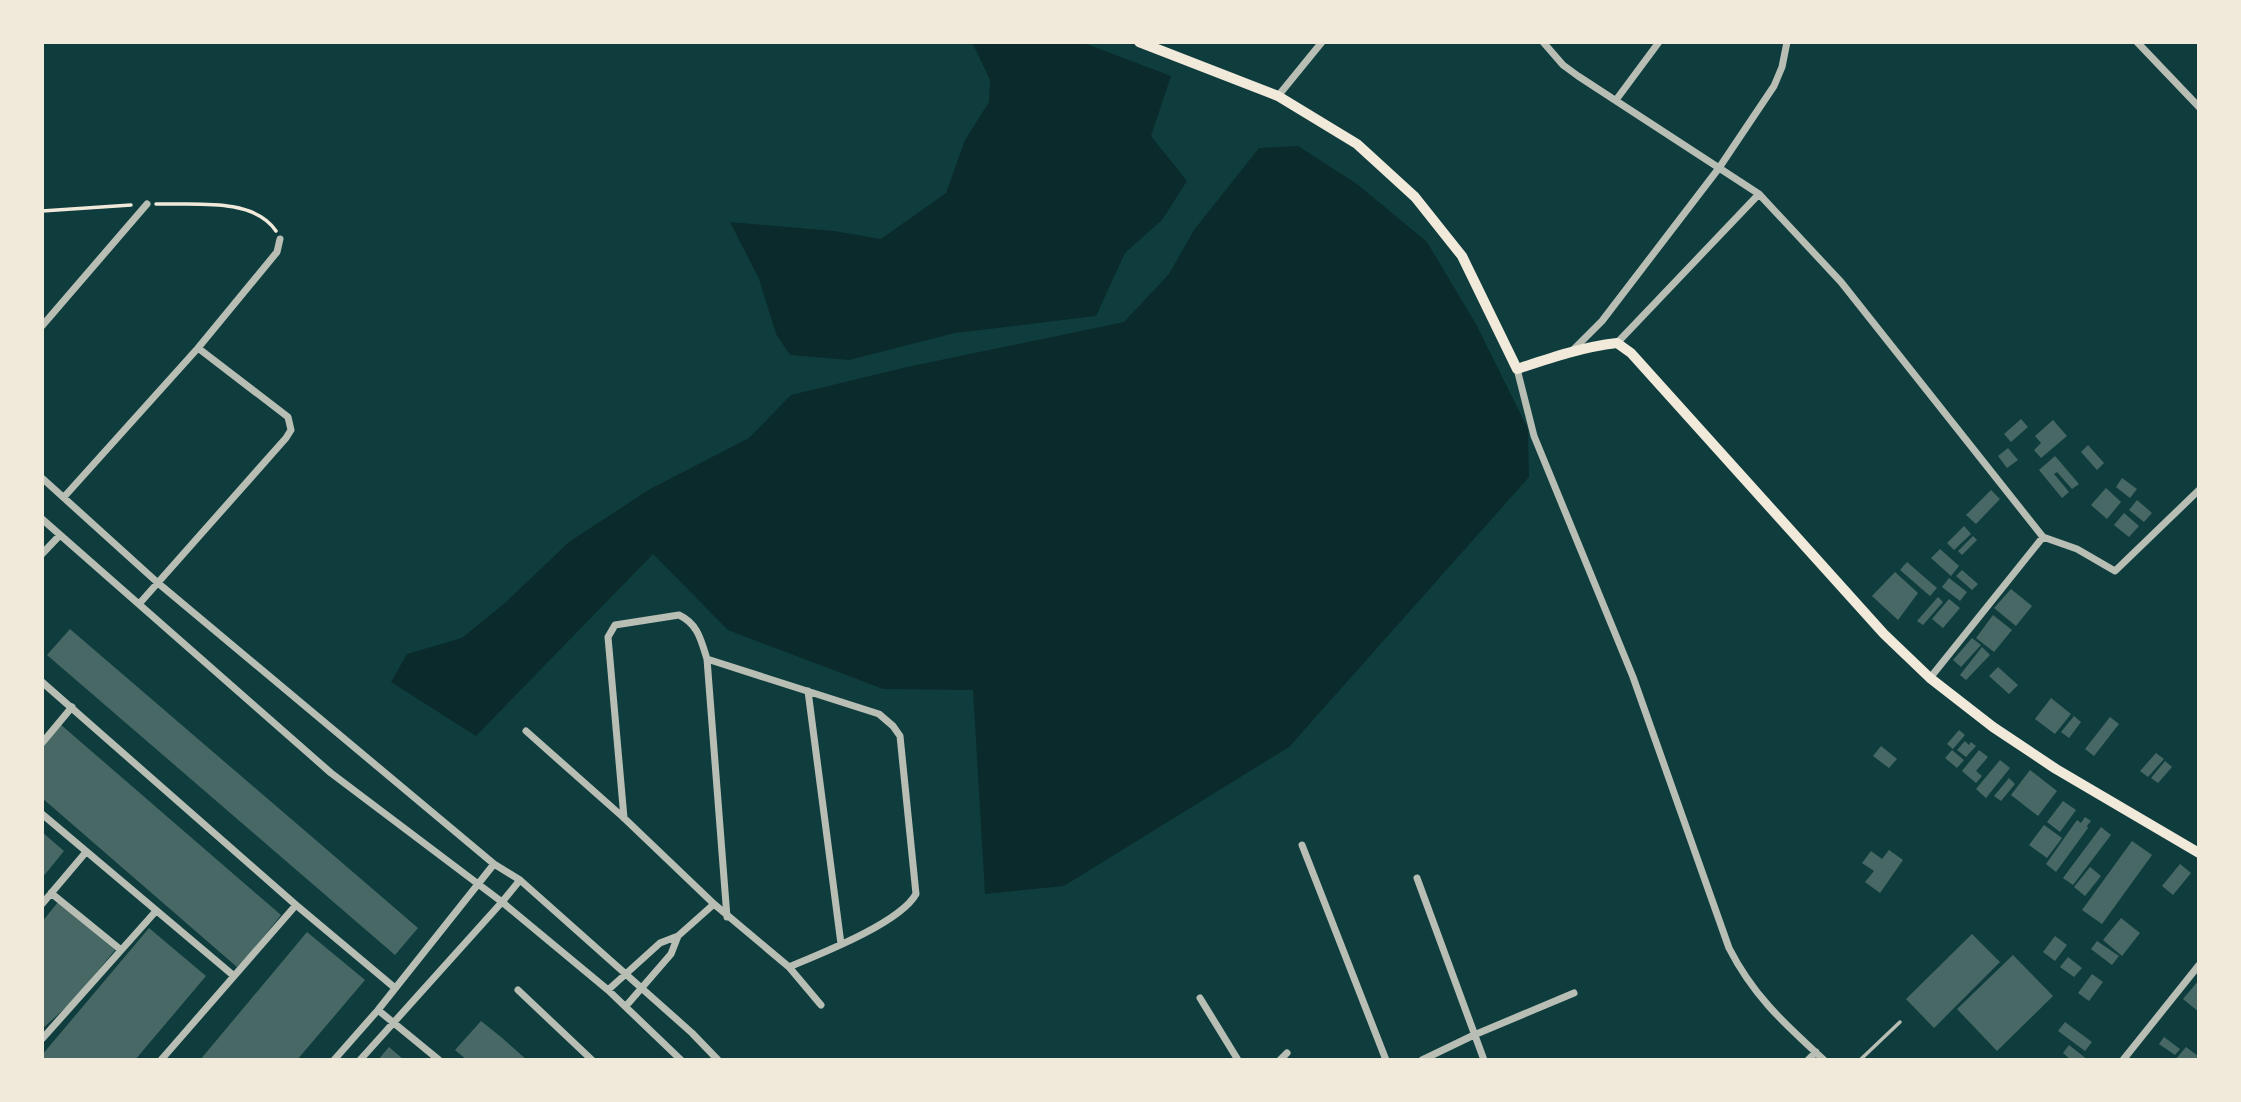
<svg xmlns="http://www.w3.org/2000/svg" width="2241" height="1102" font-family="Inter,sans-serif">
  <rect width="100%" height="100%" fill="#0f3d3e"/>
  <!-- water -->
  <path fill="#0a2a2b" d="M972,42H1081L1171,76L1151,136L1187,181L1162,220L1125,253L1096,316L955,333L849,360L790,355L776,334L759,279L730,222L834,231L881,239L946,193L965,140L989,102L990,80Z
    M1298,146L1357,184L1427,242L1476,324L1528,429L1529,477L1289,747L1064,886L985,894L973,690L883,689L728,630L653,554L476,736L391,682L407,654L462,638L506,602L569,542L650,489L749,438L791,395L907,367L1124,322L1169,274L1194,230L1259,148Z"/>
  <!-- building -->
  <path fill="#486865" d="M2021,419L2028,427L2011,442L2004,434Z
    M2053,420L2067,436L2041,458L2034,450L2041,443L2035,436Z
    M2088,445L2104,463L2097,470L2081,452Z
    M2008,448L2018,460L2007,468L1998,456Z
    M2055,456L2079,484L2072,489L2057,472L2054,474L2069,492L2062,498L2039,470Z
    M2122,478L2137,489L2130,498L2116,487Z
    M2106,488L2121,502L2107,519L2091,505Z
    M1991,490L2000,499L1976,524L1966,515Z
    M2137,500L2152,513L2144,522L2129,510Z
    M2124,513L2139,526L2129,537L2114,525Z
    M1964,526L1971,534L1954,550L1947,543Z
    M1973,536L1977,540L1962,555L1958,551Z
    M1940,549L1959,566L1951,576L1931,558Z
    M1907,562L1937,588L1930,596L1900,570Z
    M1962,570L1978,584L1972,590L1956,576Z
    M1895,572L1918,593L1898,620L1872,596Z
    M1949,578L1967,592L1960,601L1942,587Z
    M2011,589L2032,606L2016,626L1994,608Z
    M1938,597L1943,602L1923,625L1917,621Z
    M1949,599L1960,608L1943,628L1932,619Z
    M1993,615L2012,630L1994,652L1976,638Z
    M70,629L418,928L395,955L47,655Z
    M1972,638L1981,645L1961,667L1953,660Z
    M1982,647L1990,655L1966,680L1960,675Z
    M1998,667L2018,685L2009,694L1989,676Z
    M2051,698L2071,714L2055,734L2035,719Z
    M2074,716L2081,722L2069,738L2061,732Z
    M2110,717L2119,724L2094,756L2085,749Z
    M60,724L281,915L259,943L237,967L42,798V745Z
    M1959,730L1965,735L1953,749L1947,744Z
    M1965,741L1969,745L1971,742L1976,746L1966,757L1957,750Z
    M1881,746L1897,759L1889,768L1873,756Z
    M1952,750L1964,760L1957,768L1945,758Z
    M1979,750L1988,757L1976,771L1982,776L1976,783L1962,771Z
    M2156,753L2164,759L2148,777L2140,771Z
    M2000,760L2010,768L1986,798L1976,789Z
    M2165,761L2172,767L2158,783L2151,778Z
    M2030,770L2057,791L2038,816L2011,795Z
    M2009,778L2015,784L2001,801L1994,796Z
    M2063,801L2076,810L2060,832L2047,822Z
    M2085,817L2091,821L2087,826L2088,828L2056,872L2046,864L2077,820L2081,823Z
    M2044,825L2062,838L2047,858L2029,845Z
    M2101,827L2111,835L2073,885L2063,878Z
    M42,832L64,851L42,878Z
    M2132,841L2152,855L2102,924L2082,910Z
    M1889,850L1903,860L1880,893L1865,882L1874,871L1862,863L1871,851L1882,859Z
    M2180,864L2191,873L2173,895L2162,886Z
    M2090,867L2101,876L2085,896L2074,887Z
    M58,902L115,950L72,1002L42,1029V922Z
    M2121,918L2140,933L2122,956L2103,940Z
    M149,928L206,976L135,1060H42V1055Z
    M307,932L365,980L297,1060H200Z
    M1972,934L2000,962L1934,1028L1906,999Z
    M2055,936L2067,945L2055,961L2043,952Z
    M2097,941L2119,956L2112,965L2091,949Z
    M2013,955L2053,996L1997,1051L1957,1009Z
    M2068,957L2082,968L2074,977L2060,967Z
    M2092,974L2103,982L2089,1001L2078,993Z
    M2199,980V1012L2183,999Z
    M481,1021L501,1037L527,1060H467L455,1050Z
    M2065,1022L2092,1042L2085,1051L2058,1031Z
    M2164,1037L2180,1049L2175,1055L2159,1044Z
    M2069,1045L2088,1060H2071L2063,1053Z
    M389,1047L404,1060H378Z
    M2186,1047L2198,1056L2195,1060H2175Z"/>
  <g fill="none" stroke-linecap="round" stroke-linejoin="round">
    <!-- path -->
    <path stroke="#f1e9da" stroke-width="3.5" d="M156,204C192,205 254,197 276,231
      M42,211L131,205"/>
    <!-- service -->
    <path stroke="#b8beb3" stroke-width="3.5" d="M1860,1060L1900,1022"/>
    <!-- minor -->
    <path stroke="#b8beb3" stroke-width="7" d="M1543,42L1563,65L1578,76L1759,194L1841,282L2043,537L2077,549L2115,571L2199,490
      M2137,42L2199,107
      M1278,96L1322,42
      M1616,100L1659,42
      M42,326L147,204
      M1617,343L1759,194
      M1574,349L1602,321L1719,168L1774,86L1782,67L1787,42
      M1517,369L1534,436L1633,677L1729,948C1754,997 1785,1024 1824,1060
      M42,478L158,583L494,864L520,880L692,1033L718,1060
      M64,497L198,348L277,252L280,239
      M42,519L331,773L502,902L608,990L681,1060
      M42,554L60,535
      M139,604L286,438L291,430L288,417L198,348
      M707,659L879,714L893,726L900,736L916,894C900,923 820,954 789,967
      M1930,678L2043,537
      M42,682L296,905L395,988
      M808,691L841,944
      M526,731L624,818L714,904L678,936L660,943L608,990
      M42,743L72,707
      M42,814L234,976
      M624,818L608,637L615,625L679,615C698,624 701,640 707,659L727,917
      M1302,845L1386,1060
      M1417,878L1484,1060
      M51,893L121,950
      M42,904L86,852
      M714,904L789,967L821,1005
      M518,990L592,1060
      M1200,998L1238,1060
      M626,1006L671,954L678,936
      M378,1010L439,1060
      M42,1039L156,911
      M161,1060L296,905
      M334,1060L378,1010L494,864
      M360,1060L502,902L520,880
      M1280,1060L1287,1053
      M1422,1060L1474,1035L1574,993
      M1808,1060L1816,1052
      M2123,1060L2199,965"/>
    <!-- secondary -->
    <path stroke="#f1e9da" stroke-width="10" d="M1139,42L1278,96L1357,144L1415,197L1462,256L1517,369C1550,358 1582,347 1617,343L1631,353L1884,634L1930,678L1993,727L2056,769L2199,853"/>
  </g>
  <!-- border -->
  <rect width="2241" height="1102" fill="none" stroke="#f1e9da" stroke-width="88"/>
</svg>
